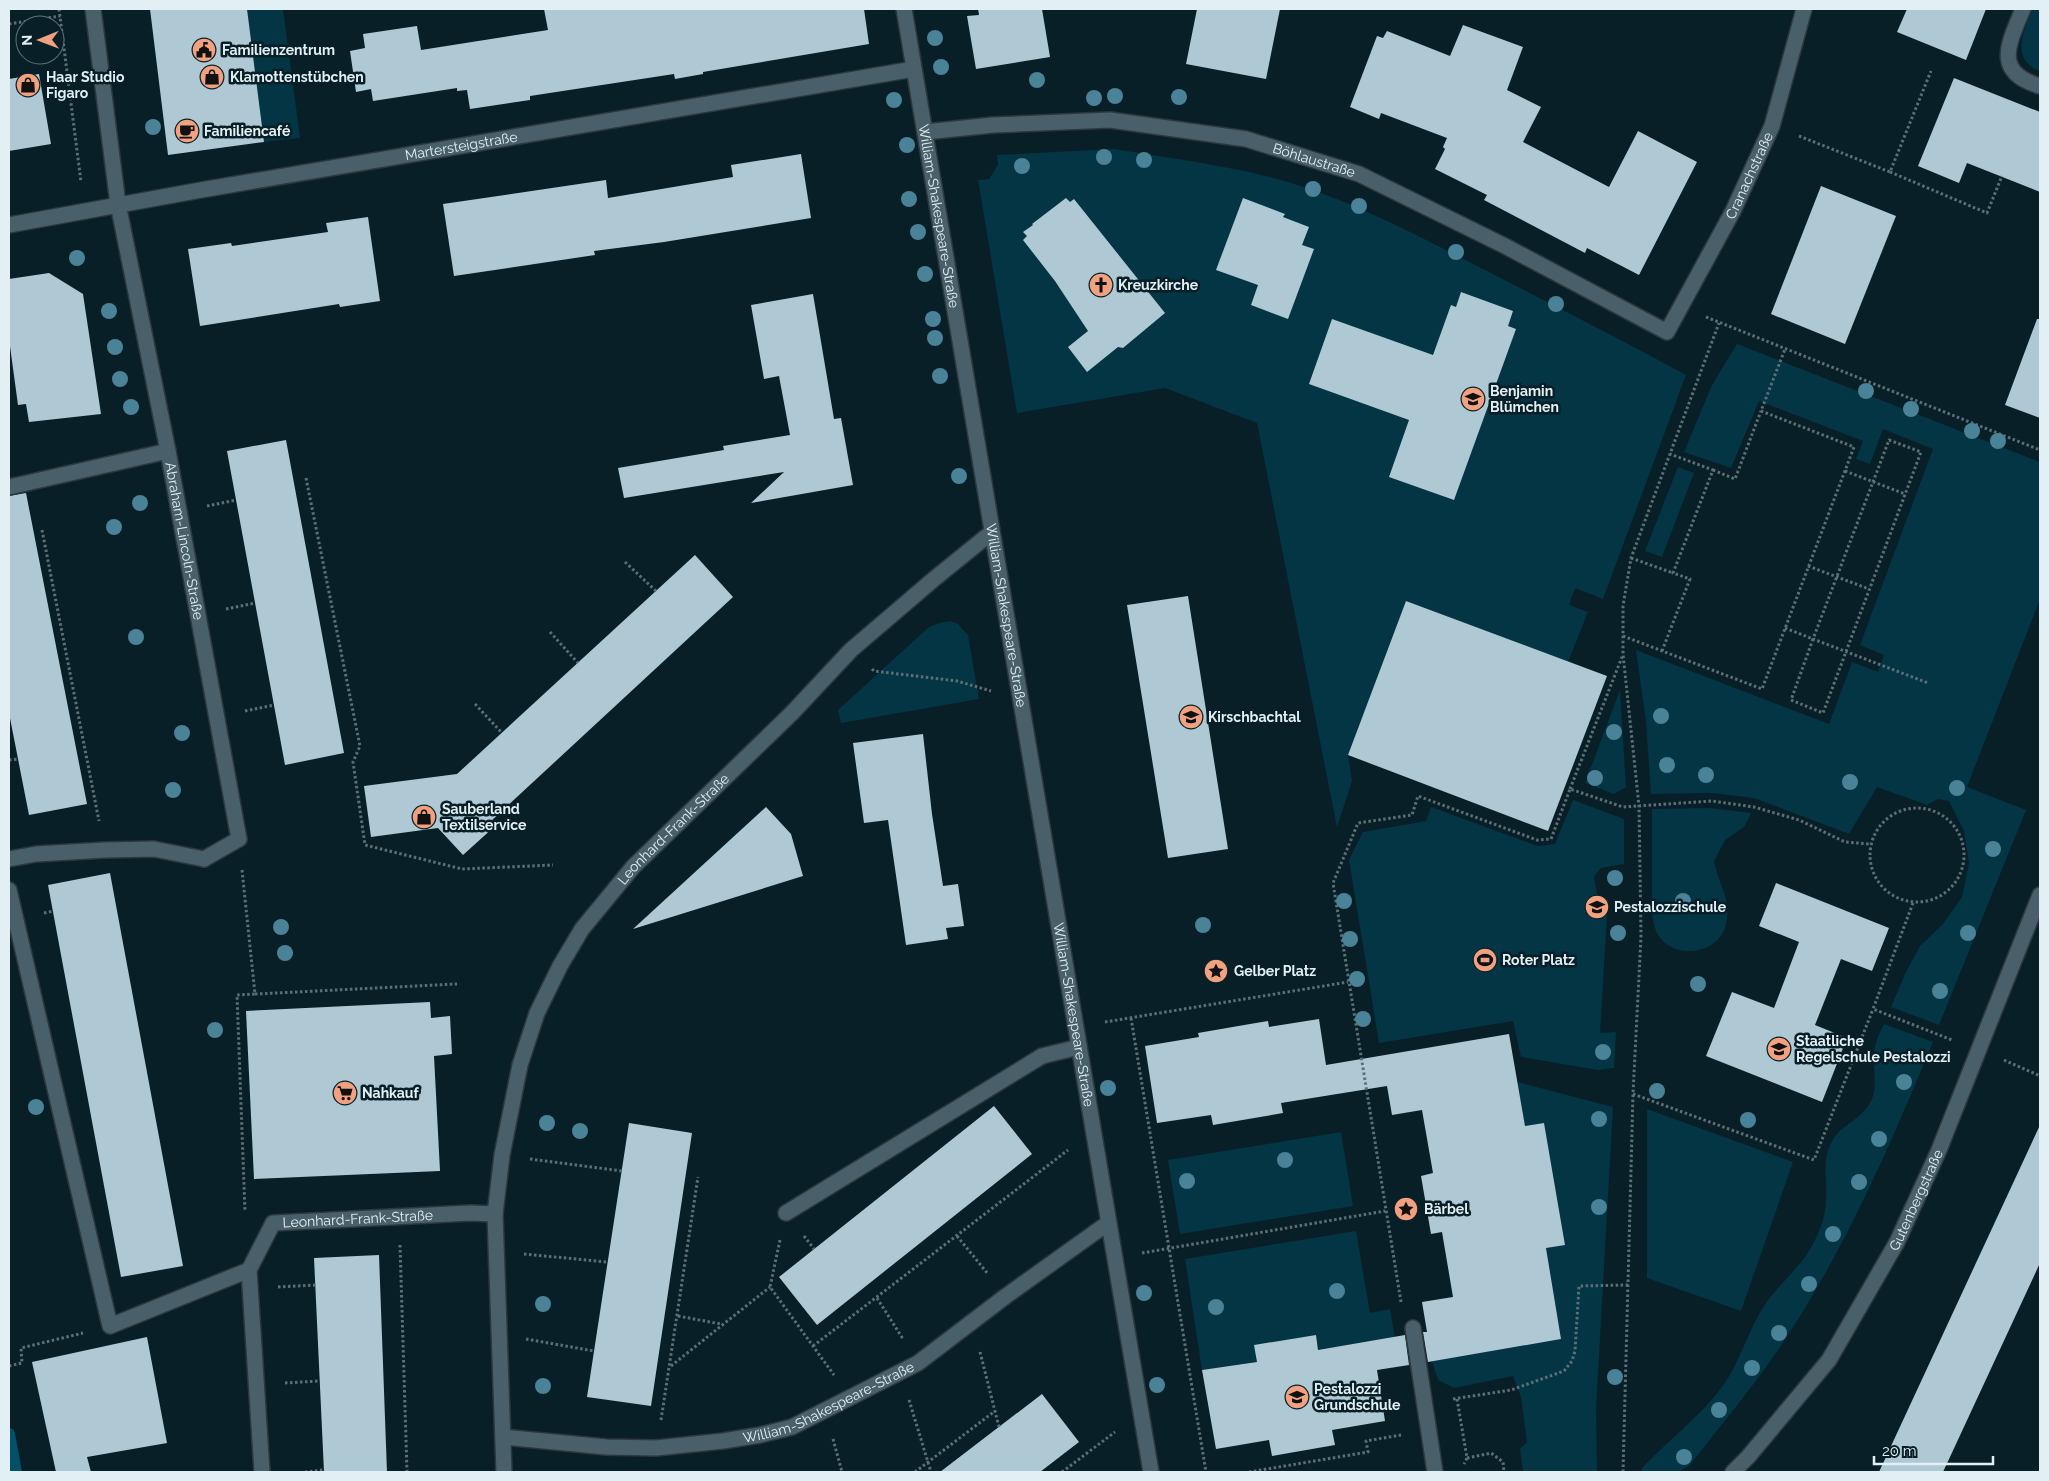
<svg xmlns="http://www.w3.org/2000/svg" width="2049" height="1481" font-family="Raleway,sans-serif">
  <rect width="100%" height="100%" fill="#091f27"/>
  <!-- green -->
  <path fill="#033544" d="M247,9H283L300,138L264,142Z
    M2033,9H2040V71C2009,59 2024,31 2033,9Z
    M1114,149C1169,158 1227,165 1281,180C1351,200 1417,235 1481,268C1550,303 1618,338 1686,375L1603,599L1575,588L1569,605L1588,612L1568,662L1406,601L1348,755L1352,781L1337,827L1257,423L1165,388L1017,413L978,180L989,179L998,165L997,155Z
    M1737,344L2040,462V599L1967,787L2026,810L1939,1025L1891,1007L1905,974L1920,946L1943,924L1962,897L1969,863L1964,831L1949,801L1938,799L1927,805L1877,787L1849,834L1754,798L1712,793L1651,794L1646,721L1636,650L1829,724L1852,662L1878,672L1884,655L1860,645L1933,449L1883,429L1870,464L1856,459L1863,441L1759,401L1731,468L1684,452L1712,385Z
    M1678,467L1694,473L1662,557L1645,551Z
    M950,621L958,624L968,635L979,699L841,723L838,710L929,627L939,623Z
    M1620,690L1626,787L1614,794L1585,783Z
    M1573,800L1624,819V864L1601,868L1594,876L1597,894L1608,900L1600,1033L1616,1032L1614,1068L1598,1070L1521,1057L1513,1021L1379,1043L1349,860L1363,832L1426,821L1431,807L1538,846L1555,844Z
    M1710,808L1751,813L1744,827L1725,840L1714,861C1718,883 1732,900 1726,924C1720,952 1681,960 1662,940C1655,933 1654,924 1652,915V809Z
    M1884,1024L1933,1042C1890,1146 1845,1250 1782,1344C1754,1386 1721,1425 1690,1465L1679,1472H1642V1468C1668,1440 1699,1418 1722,1387C1741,1361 1748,1329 1766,1303C1781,1281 1804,1265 1815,1240C1821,1228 1826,1214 1826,1200C1828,1177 1820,1160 1834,1138C1843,1124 1861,1120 1871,1101C1878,1087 1873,1070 1874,1056C1874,1044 1879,1034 1884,1024Z
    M1517,1082L1613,1107L1596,1409L1597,1472H1523L1520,1449L1527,1442L1521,1397L1513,1376L1454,1388L1438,1380L1432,1361L1561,1339L1546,1248L1565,1244L1544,1123L1525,1126Z
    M1647,1109L1793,1162L1741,1311L1647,1278Z
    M1341,1132L1353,1206L1180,1234L1168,1160Z
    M1356,1231L1370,1313L1390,1309L1395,1338L1318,1350L1316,1335L1255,1345L1257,1362L1202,1370L1185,1259Z"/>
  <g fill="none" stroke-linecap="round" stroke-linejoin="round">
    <!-- stream -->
    <path stroke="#035168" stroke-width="12" d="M9,1434L16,1472"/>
  </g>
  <!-- building -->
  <path fill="#afc9d4" d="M150,9H247L264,142L168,155Z
    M544,9H864L869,44L703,72V74L675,79L674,74L530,96V100L470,109L467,90L457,91V88L373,101L371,89L356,92L350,51L365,48L363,34L417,26L421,50L548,30Z
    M978,9H1042L1050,57L976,69L967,16L979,15Z
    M1197,9H1280L1266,79L1186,64Z
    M1907,9H1986L1966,60L1897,32Z
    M1463,25L1523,47L1507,90L1541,107L1523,142L1609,187L1638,131L1697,162L1639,275L1587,248L1585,253L1484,200L1487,195L1435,169L1445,149L1443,147L1447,138L1381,113L1379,119L1350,107L1377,36L1383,38L1387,31L1450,56Z
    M39,74L51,144L9,151V79Z
    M1954,78L2040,112V192L1967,163L1959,183L1918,166Z
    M801,154L811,218L664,242L594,251L595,255L454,276L443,204L606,180L608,198L733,177L731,165Z
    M1821,186L1896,216L1845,344L1771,314Z
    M1066,198L1070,202L1074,199L1165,313L1123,348L1118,347L1087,372L1068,347L1088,331L1055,281L1023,240L1027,236L1023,232L1033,225L1032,224Z
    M1243,198L1285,214L1283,217L1309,227L1302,245L1314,249L1288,319L1251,305L1258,285L1216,270Z
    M368,217L380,301L340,307L339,304L200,326L188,249L231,243L232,246L328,232L326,223Z
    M49,273L83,294L101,414L29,422L26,404L18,405L9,339V279Z
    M1461,292L1513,311L1508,326L1516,329L1454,500L1389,477L1409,420L1309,384L1332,319L1433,355L1451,305L1456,307Z
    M813,294L834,419L841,418L853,485L751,503L784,472L624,498L618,468L724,450L723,446L790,435L779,376L764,379L751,305Z
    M2037,319H2040V418L2005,405Z
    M286,440L344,753L285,765L227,451Z
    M26,493L87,804L29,815L9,713V496Z
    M695,555L733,597L490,822L494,827L463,855L438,828L371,837L364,786L457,774Z
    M1188,596L1228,849L1168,858L1127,605Z
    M1406,601L1607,676L1548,831L1348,755Z
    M923,734L932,814L943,886L958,884L964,926L946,928L948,939L906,945L888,820L864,823L853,743Z
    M766,807L791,834L803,876L633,929Z
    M110,873L183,1266L121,1277L48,885Z
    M1776,883L1889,928L1872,971L1841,959L1815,1025L1847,1038L1822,1102L1706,1056L1732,992L1774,1008L1799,942L1759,926Z
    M430,1002L431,1018L450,1016L452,1054L434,1056L440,1171L254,1179L246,1011Z
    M1319,1019L1326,1065L1509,1034L1525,1126L1544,1123L1565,1245L1546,1248L1561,1339L1428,1362L1423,1332H1427L1422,1302L1453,1297L1442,1232L1431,1234L1421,1176L1433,1173L1422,1110L1392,1115L1387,1086L1281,1103L1283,1113L1213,1125L1211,1115L1157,1123L1145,1046L1199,1037L1198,1033L1250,1024L1268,1021L1269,1027Z
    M994,1106L1032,1154L817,1325L779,1277Z
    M629,1123L692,1133L651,1406L587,1397Z
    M2040,1125V1263L1943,1472H1879Z
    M379,1255L387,1472H324L314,1258Z
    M1316,1335L1318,1350L1405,1335L1409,1365L1377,1370L1385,1421L1332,1430L1335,1445L1272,1456L1269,1440L1216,1449L1202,1370L1257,1362L1254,1345Z
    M147,1337L167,1443L87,1457L91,1472H56L32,1362Z
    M1042,1394L1079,1442L1040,1472H940Z"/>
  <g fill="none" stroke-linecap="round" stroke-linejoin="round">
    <!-- lane casing -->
    <g stroke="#2d373e" stroke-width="18">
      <g id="lane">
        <path d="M2023,9C2009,43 1992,72 2040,86"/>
        <path d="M9,487L168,451"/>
        <path d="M9,859L36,854L105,850L154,849L204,859"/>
        <path d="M9,890L110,1326L249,1270"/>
        <path d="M786,1213L1042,1056L1079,1047"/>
        <path d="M1413,1328L1435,1472"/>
        <path id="s1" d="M503,1437L606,1447L656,1448L723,1441L760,1435L792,1427L918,1363L1006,1296L1108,1223"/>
        <path id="s2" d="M262,1472L249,1270L273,1223L470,1213L495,1214"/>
      </g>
    </g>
    <!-- street casing -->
    <g stroke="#2d373e" stroke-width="18">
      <g id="street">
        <path id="s3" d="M93,9L118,204L168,451L239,839L204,859"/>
        <path id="s4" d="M904,9L1151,1472"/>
        <path id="s5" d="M925,132L993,125L1110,120L1246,139L1359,174L1505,246L1667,332L1733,211L1772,126L1804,9"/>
        <path id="s6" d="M9,225L201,190L914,69"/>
        <path id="s7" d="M504,1472L495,1214L502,1155L520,1065L537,1013L560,966L582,929L633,867L792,713L851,650L934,579L992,532"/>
        <path id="s8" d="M1733,1472L1748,1457L1829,1360L1897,1242L1939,1150L2040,895"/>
      </g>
    </g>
    <!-- path -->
    <path stroke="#5d6f76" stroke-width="3" stroke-dasharray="2.5 2.5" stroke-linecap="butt" d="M59,9L81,182
      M9,24L60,16
      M1799,136L1890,172L1931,71
      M1890,172L1987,213L2002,176
      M1706,317L2040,450
      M1713,470L1735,479L1761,411
      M1845,471L1905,494
      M306,478L360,746L353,762L365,845L462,869L553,865
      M207,506L236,500
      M42,530L99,821
      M1631,558L1673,573
      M625,562L656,591
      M1808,566L1869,589
      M226,609L255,603
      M1785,628L1813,639L1791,700L1823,713L1921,452L1889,440L1813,639L1928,683
      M550,632L578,663
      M1623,636L1762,689L1854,447L1761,411L1785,349
      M1662,651L1690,579L1673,573L1713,470L1670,454
      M872,669L874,671L957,681L991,691
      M475,704L502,733
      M245,711L274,705
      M9,760L18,759
      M1570,789L1622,657
      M1870 855a47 47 0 1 1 94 0a47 47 0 1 1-94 0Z
      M242,870L255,994L237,995L245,1212
      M1913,903L1873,1009L1952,1040
      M44,913L53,911
      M255,994L457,984
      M1131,1018L1206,1472
      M1105,1022L1348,982
      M2004,1060L2040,1076
      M1633,1094L1814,1160L1873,1009
      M530,1159L622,1171
      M804,1236L814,1249
      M957,1236L988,1274
      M780,1240L770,1287L834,1375
      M400,1245L407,1472
      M1142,1253L1385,1211
      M524,1254L607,1262
      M278,1287L316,1285
      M877,1298L903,1339
      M1401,1302L1333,883L1358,823L1412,815L1418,796L1537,840L1551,839L1570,789L1623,807L1712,801L1754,807L1799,820L1845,842L1870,844
      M678,1316L721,1324
      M526,1339L594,1351
      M813,1346L1068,1150
      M980,1352L999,1427
      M9,1366L22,1363L21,1348L83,1333
      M671,1366L770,1287
      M285,1383L319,1381
      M1453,1399L1511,1390L1564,1371L1572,1361L1575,1351L1579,1286L1628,1285
      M1457,1399L1467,1458L1464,1464
      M909,1400L931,1472
      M661,1420L698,1177
      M833,1439L842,1472
      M1467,1458L1491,1453L1503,1462L1504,1472
      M305,1472L323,1470
      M915,1472L995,1411
      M1062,1472L1115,1432
      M1249,1472L1368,1452L1366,1441L1401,1435
      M1623,1472L1633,1094L1641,936L1639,806L1623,654V606L1631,558L1719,323"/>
    <!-- lane -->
    <use href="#lane" stroke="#49606a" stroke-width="15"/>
    <!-- street -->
    <use href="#street" stroke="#49606a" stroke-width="15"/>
  </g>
  <!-- trees -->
  <g fill="#4a8398">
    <circle cx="935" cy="38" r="8"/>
    <circle cx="941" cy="67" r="8"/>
    <circle cx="1037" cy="80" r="8"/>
    <circle cx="1115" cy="96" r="8"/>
    <circle cx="1179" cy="97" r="8"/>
    <circle cx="1094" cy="98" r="8"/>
    <circle cx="894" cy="100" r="8"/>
    <circle cx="153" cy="127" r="8"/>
    <circle cx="907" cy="145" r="8"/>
    <circle cx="1104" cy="157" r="8"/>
    <circle cx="1144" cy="160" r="8"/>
    <circle cx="1022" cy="166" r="8"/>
    <circle cx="1313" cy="189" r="8"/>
    <circle cx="909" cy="199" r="8"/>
    <circle cx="1359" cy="206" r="8"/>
    <circle cx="918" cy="232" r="8"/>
    <circle cx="1456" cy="252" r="8"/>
    <circle cx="77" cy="258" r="8"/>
    <circle cx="925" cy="274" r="8"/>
    <circle cx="1556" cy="304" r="8"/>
    <circle cx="109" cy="311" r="8"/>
    <circle cx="933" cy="319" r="8"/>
    <circle cx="935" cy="338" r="8"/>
    <circle cx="115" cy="347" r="8"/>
    <circle cx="940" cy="376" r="8"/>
    <circle cx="120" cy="379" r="8"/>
    <circle cx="1866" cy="391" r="8"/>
    <circle cx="131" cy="407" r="8"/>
    <circle cx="1911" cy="409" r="8"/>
    <circle cx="1972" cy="431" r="8"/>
    <circle cx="1998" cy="441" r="8"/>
    <circle cx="959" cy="476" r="8"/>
    <circle cx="140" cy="503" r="8"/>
    <circle cx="114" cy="527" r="8"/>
    <circle cx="136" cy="637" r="8"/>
    <circle cx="1661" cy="716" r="8"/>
    <circle cx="1614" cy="732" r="8"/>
    <circle cx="182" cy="733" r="8"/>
    <circle cx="1667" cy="765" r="8"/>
    <circle cx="1706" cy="775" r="8"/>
    <circle cx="1595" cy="778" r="8"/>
    <circle cx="1850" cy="782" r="8"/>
    <circle cx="1957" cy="788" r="8"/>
    <circle cx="173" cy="790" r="8"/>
    <circle cx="1993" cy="849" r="8"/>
    <circle cx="1615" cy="878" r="8"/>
    <circle cx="1344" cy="901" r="8"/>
    <circle cx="1683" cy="901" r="8"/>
    <circle cx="1203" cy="925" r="8"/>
    <circle cx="281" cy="927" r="8"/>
    <circle cx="1618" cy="933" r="8"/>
    <circle cx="1968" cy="933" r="8"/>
    <circle cx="1350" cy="939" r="8"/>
    <circle cx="285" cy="953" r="8"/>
    <circle cx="1357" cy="979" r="8"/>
    <circle cx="1698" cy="984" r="8"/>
    <circle cx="1940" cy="991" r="8"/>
    <circle cx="1363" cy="1019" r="8"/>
    <circle cx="215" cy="1030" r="8"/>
    <circle cx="1603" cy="1052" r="8"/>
    <circle cx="1904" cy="1082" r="8"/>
    <circle cx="1108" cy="1088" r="8"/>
    <circle cx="1657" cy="1091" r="8"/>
    <circle cx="36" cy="1107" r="8"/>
    <circle cx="1599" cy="1119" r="8"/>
    <circle cx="1748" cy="1120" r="8"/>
    <circle cx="547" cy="1123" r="8"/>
    <circle cx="580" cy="1131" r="8"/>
    <circle cx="1879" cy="1139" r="8"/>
    <circle cx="1285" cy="1160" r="8"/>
    <circle cx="1187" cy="1181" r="8"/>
    <circle cx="1859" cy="1182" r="8"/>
    <circle cx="1599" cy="1207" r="8"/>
    <circle cx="1833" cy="1234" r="8"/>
    <circle cx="1809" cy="1284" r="8"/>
    <circle cx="1337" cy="1291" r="8"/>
    <circle cx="1144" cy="1293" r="8"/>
    <circle cx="543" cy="1304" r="8"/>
    <circle cx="1216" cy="1307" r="8"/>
    <circle cx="1779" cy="1333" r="8"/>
    <circle cx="1752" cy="1368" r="8"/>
    <circle cx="1615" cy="1377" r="8"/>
    <circle cx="1157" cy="1385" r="8"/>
    <circle cx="543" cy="1386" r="8"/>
    <circle cx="1719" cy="1410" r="8"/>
    <circle cx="1684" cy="1457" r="8"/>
  </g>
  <!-- icons -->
  <defs>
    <g id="civic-disc" transform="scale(1.25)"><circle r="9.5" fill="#f1a17d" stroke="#091f27"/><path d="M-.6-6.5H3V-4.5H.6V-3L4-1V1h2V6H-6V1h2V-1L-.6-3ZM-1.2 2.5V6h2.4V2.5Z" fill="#111"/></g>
    <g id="shop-disc" transform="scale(1.25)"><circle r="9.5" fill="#f1a17d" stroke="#091f27"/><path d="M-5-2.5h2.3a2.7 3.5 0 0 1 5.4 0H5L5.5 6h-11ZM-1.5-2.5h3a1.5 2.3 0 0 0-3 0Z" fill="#111"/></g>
    <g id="cafe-disc" transform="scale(1.25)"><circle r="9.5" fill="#f1a17d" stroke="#091f27"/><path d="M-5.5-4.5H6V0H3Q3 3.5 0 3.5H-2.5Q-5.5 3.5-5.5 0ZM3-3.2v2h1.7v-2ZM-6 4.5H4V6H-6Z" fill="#111"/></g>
    <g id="church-disc" transform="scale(1.25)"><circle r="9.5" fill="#f1a17d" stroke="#091f27"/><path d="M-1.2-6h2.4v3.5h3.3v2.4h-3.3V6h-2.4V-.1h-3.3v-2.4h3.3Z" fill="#111"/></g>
    <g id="school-disc" transform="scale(1.25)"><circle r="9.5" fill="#f1a17d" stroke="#091f27"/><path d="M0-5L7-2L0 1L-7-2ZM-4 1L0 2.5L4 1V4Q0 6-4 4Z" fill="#111"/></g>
    <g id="stadium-disc" transform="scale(1.25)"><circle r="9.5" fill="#f1a17d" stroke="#091f27"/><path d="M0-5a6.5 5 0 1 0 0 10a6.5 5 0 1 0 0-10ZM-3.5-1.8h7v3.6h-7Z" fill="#111"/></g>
    <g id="sight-disc" transform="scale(1.25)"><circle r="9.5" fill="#f1a17d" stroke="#091f27"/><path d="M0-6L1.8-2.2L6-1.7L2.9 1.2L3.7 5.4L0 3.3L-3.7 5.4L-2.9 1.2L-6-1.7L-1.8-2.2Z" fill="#111"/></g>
    <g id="supermarket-disc" transform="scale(1.25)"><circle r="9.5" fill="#f1a17d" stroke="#091f27"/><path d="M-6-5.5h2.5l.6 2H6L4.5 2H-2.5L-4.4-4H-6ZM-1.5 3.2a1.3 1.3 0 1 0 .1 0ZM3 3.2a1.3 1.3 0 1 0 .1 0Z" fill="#111"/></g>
  </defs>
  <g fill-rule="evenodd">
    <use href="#civic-disc" x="204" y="50"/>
    <use href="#shop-disc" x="212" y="77"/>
    <use href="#shop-disc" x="28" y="85"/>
    <use href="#cafe-disc" x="187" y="131"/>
    <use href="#church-disc" x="1101" y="285"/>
    <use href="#school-disc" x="1473" y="399"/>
    <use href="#school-disc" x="1191" y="717"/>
    <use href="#shop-disc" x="424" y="817"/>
    <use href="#school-disc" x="1597" y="907"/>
    <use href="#stadium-disc" x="1485" y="960"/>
    <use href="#sight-disc" x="1216" y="971"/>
    <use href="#school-disc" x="1779" y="1049"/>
    <use href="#supermarket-disc" x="345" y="1093"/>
    <use href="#sight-disc" x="1406" y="1209"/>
    <use href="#school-disc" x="1297" y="1397"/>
  </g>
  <g text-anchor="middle" stroke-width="5" stroke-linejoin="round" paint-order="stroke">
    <!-- poi labels -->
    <g font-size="14" font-weight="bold" fill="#e2eff5" stroke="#091f27" text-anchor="start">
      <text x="222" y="55">Familienzentrum</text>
      <text x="46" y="82">Haar Studio<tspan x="46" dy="16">Figaro</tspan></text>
      <text x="230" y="82">Klamottenstübchen</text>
      <text x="204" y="136">Familiencafé</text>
      <text x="1118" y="290">Kreuzkirche</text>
      <text x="1490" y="396">Benjamin<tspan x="1490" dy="16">Blümchen</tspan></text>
      <text x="1208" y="722">Kirschbachtal</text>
      <text x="442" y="814">Sauberland<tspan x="442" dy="16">Textilservice</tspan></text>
      <text x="1614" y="912">Pestalozzischule</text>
      <text x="1502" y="965">Roter Platz</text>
      <text x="1234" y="976">Gelber Platz</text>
      <text x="1796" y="1046">Staatliche<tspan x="1796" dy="16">Regelschule Pestalozzi</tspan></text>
      <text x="362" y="1098">Nahkauf</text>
      <text x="1424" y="1214">Bärbel</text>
      <text x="1314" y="1394">Pestalozzi<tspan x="1314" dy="16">Grundschule</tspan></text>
    </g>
    <!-- street labels -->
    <g font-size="14" fill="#e2eff5" stroke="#091f27">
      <text dy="5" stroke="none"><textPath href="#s6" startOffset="459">Martersteigstraße</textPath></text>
      <text dy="5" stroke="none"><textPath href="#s5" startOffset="394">Böhlaustraße</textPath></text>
      <text dy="5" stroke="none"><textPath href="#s5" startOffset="964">Cranachstraße</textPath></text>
      <text dy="5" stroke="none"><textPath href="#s4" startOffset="210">William-Shakespeare-Straße</textPath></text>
      <text dy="5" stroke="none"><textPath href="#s3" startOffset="540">Abraham-Lincoln-Straße</textPath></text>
      <text dy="5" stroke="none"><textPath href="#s4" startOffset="615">William-Shakespeare-Straße</textPath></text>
      <text dy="5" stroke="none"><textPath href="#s7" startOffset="695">Leonhard-Frank-Straße</textPath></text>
      <text dy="5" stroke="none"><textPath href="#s4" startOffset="1020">William-Shakespeare-Straße</textPath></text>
      <text dy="5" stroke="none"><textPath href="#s8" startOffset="330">Gutenbergstraße</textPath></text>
      <text dy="5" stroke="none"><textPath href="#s2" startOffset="340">Leonhard-Frank-Straße</textPath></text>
      <text dy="5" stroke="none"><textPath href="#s1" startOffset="334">William-Shakespeare-Straße</textPath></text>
    </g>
  </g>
  <!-- border -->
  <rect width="2049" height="1481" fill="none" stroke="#e2eff5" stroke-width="20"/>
  <!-- north arrow -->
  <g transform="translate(40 40) rotate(269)"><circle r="24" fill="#091f27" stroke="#607279"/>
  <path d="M0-4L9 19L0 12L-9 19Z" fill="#f1a17d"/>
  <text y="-8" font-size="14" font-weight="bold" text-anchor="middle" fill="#e2eff5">N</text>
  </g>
  <!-- scale -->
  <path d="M1874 1456v8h119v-8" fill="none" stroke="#e2eff5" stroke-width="2.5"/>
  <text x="1882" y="1456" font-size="15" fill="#e2eff5" stroke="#091f27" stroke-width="4" paint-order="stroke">20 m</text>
</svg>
